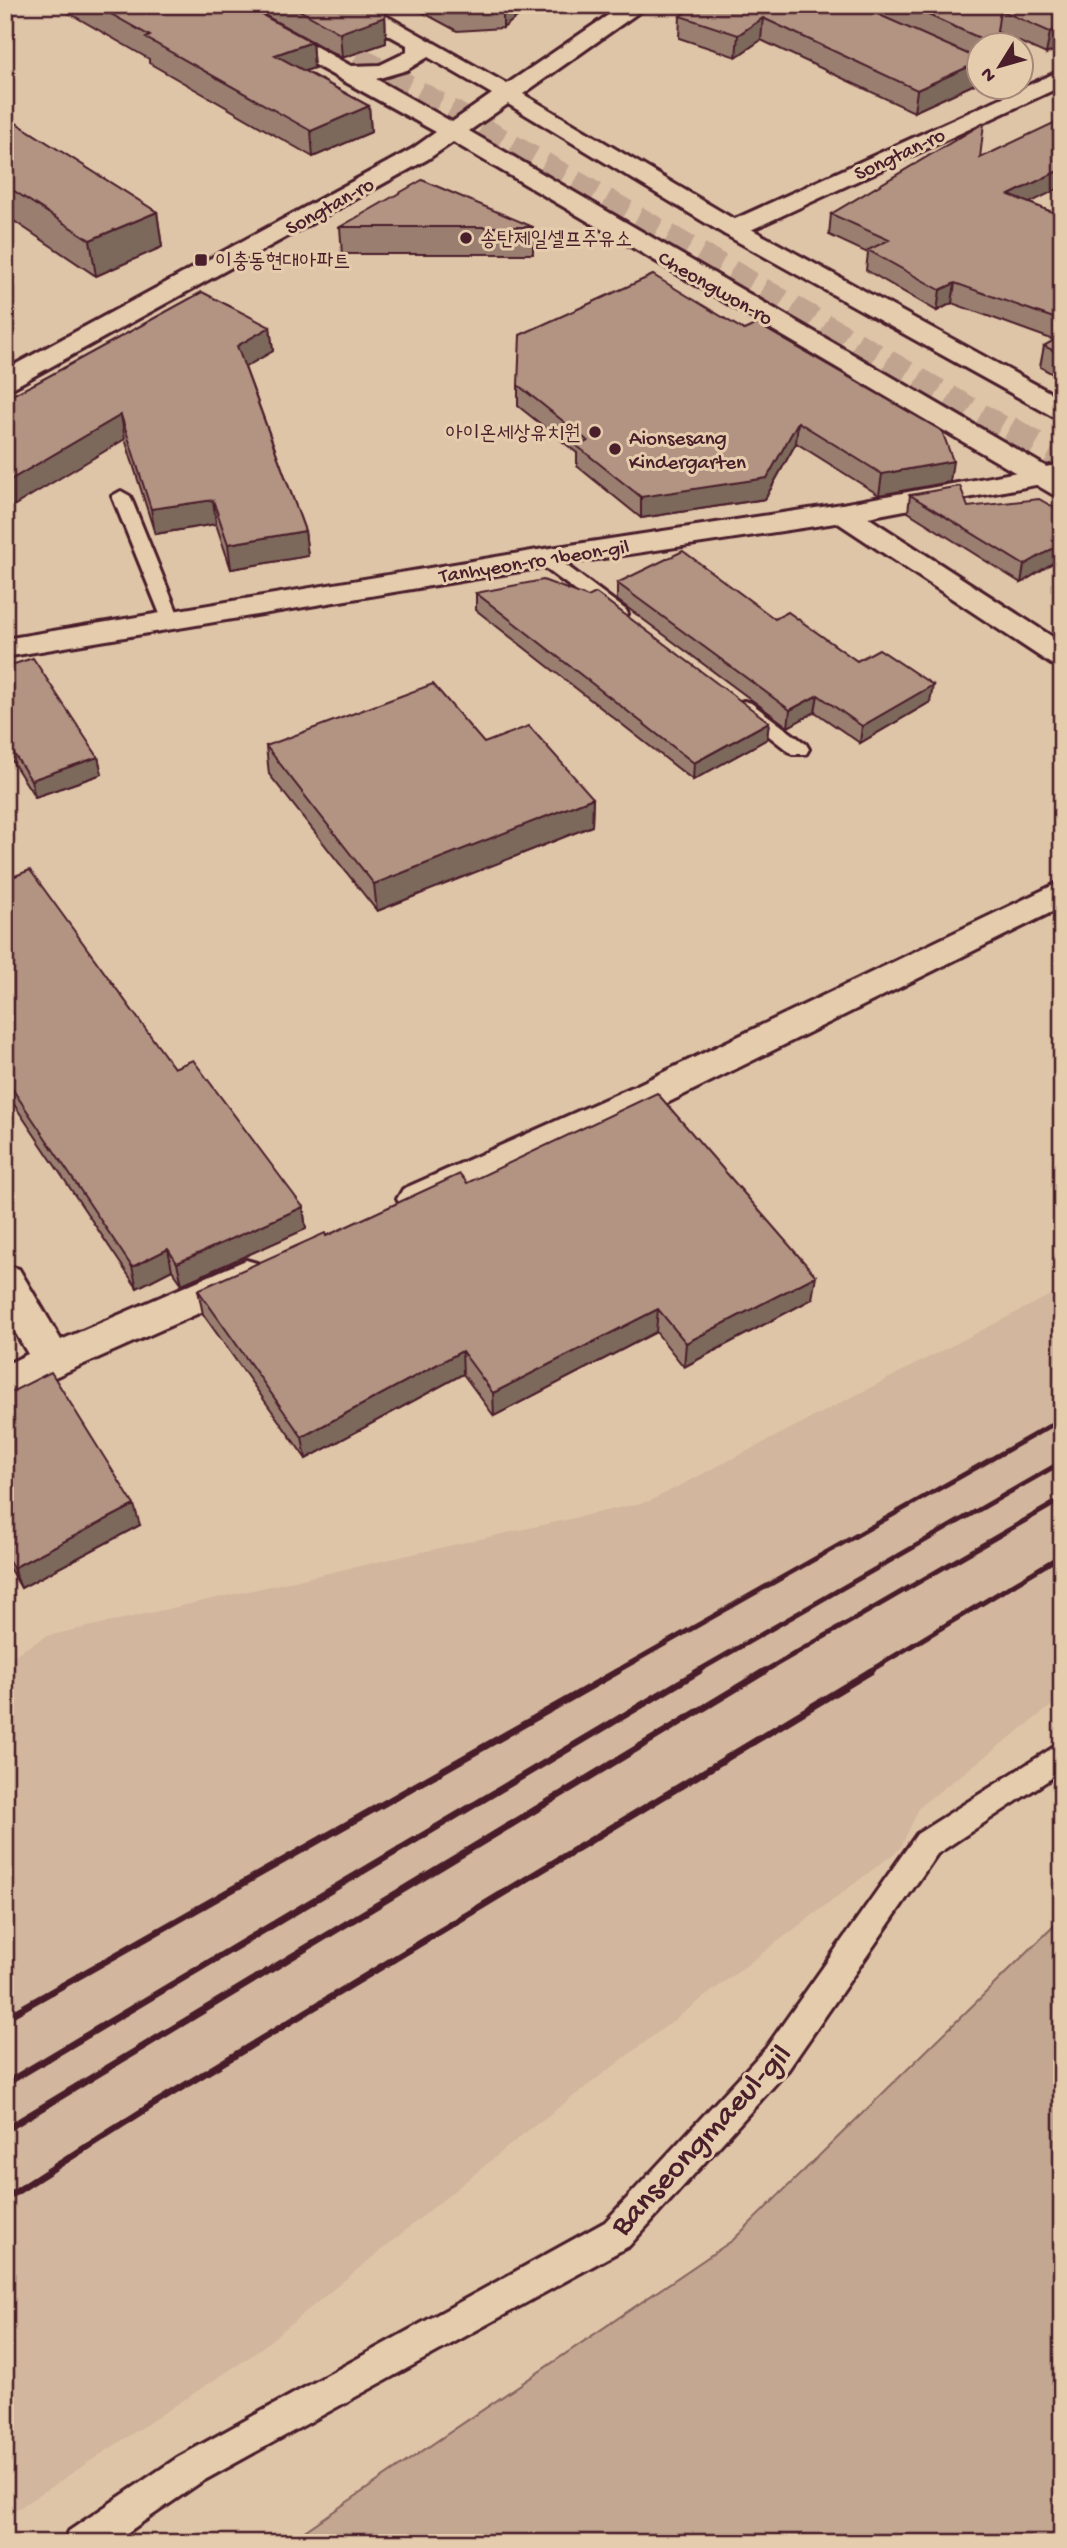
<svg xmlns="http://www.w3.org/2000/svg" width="1067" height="2548" font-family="'Gochi Hand','Poor Story',sans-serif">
  <rect width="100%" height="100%" fill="#dfc5a8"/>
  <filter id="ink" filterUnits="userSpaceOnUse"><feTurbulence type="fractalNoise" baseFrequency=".0143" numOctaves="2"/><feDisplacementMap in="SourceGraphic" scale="14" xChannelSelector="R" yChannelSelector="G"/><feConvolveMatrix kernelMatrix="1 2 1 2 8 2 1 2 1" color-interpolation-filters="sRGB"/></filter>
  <g filter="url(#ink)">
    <!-- built -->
    <path fill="#d2b69d" d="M1062,1289V1698L920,1806L900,1849L521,2136L254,2354L5,2517V1660L47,1636L650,1501Z"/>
    <!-- green -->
    <path fill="#c3a791" stroke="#86635e" stroke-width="2" d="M1062,1918V2543H287L733,2240Z"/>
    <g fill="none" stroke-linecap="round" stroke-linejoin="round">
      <!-- secondary-tunnel-far1 -->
      <path stroke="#c1a48f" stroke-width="24" stroke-dasharray="24 12" stroke-linecap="butt" d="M261,5L369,64L1012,433"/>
      <!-- secondary-tunnel -->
      <path stroke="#c1a48f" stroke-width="31" stroke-dasharray="31 16" stroke-linecap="butt" d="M1008,431L1062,462"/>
      <!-- lane casing -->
      <g stroke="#4a1f2b" stroke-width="6">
        <path id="lane" d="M121,491L130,496L180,619L178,623L171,625L162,619L112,496Z
          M544,552L551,554L626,610L628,614L626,618H612L537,562L535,558L537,554Z
          M744,701L751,703L806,744L809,749L806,754H792L737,711L734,707L737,703Z
          M1062,1742V1771L937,1854L788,2070L629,2246L201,2482L112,2543H63L69,2531L177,2458L605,2222L766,2048L917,1834Z"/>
      </g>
      <!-- street casing -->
      <g stroke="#4a1f2b" stroke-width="6">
        <path id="street" d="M1062,70V86L742,234L733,236L724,234L721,229L724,224Z
          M1062,464V480L842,522L544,567L5,657V639L544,549L842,504Z"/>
      </g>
      <!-- secondary casing -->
      <g stroke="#4a1f2b" stroke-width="6">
        <path id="secondary" d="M212,5H240L351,66L380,65L407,52V45L343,10L340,5H367L507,84L623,5H649L523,94L742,224L1062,399V418L1052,416L724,234L508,104L469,131L1062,476V496L1052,494L453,142L428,159L14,387L5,389V370L412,149L436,132L215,10ZM428,57L492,94L452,122L376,79L407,70Z
          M842,504L852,507L1062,643V666L1051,664L832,519L828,513L832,507Z
          M1062,881V907L663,1105L429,1209L416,1214L403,1209L397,1199L403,1189L637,1085Z
          M246,1260L260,1264L265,1275L260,1286L5,1399V1365L28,1354L5,1315V1265L19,1269L61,1340Z"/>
      </g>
      <!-- lane -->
      <use href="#lane" fill="#e5ccad" fill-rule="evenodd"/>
      <!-- street -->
      <use href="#street" fill="#e5ccad" fill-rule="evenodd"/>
      <!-- secondary -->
      <use href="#secondary" fill="#e5ccad" fill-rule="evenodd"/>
      <!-- rail-far1 -->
      <path stroke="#4a1f2b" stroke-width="5" d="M615,1672L1062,1419
        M696,1672L1062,1462
        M763,1672L1062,1499
        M868,1672L1062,1555"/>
      <!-- rail -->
      <path stroke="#4a1f2b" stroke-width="7" d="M5,2018L618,1671
        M5,2084L699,1671
        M5,2130L765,1671
        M5,2199L149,2107L871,1671"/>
    </g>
    <!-- wall -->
    <path fill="#9a7f71" stroke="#4a1f2b" stroke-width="2" d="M55,5H244L312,42L314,68L305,71L369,106L371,132L313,157L149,63V59Z
      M246,5H386V13L385,12L386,43L342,58Z
      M409,5H532L503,28L457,31Z
      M696,5H1062L1046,54L997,32L995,46H979V82L914,112L761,40L736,57L679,38L680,16Z
      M5,116L157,212L162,247L96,276L5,215Z
      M980,158L1029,203L1062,216V379L1040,367L1044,346L1054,340L952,303L937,311L866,270L868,253L829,235L831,214Z
      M340,227H533V254H342Z
      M653,275L950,482L879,495L796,443L765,499L641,518L577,466V453L518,406V385Z
      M270,327L273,351L245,367L305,531L308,556L231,569L216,524L155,534L125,439L8,397Z
      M910,495L968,507L1062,512V557L1021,583L908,512Z
      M617,583L775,619L857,661L930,702L860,743L815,712L788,727L617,600Z
      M476,593L588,597L769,722L767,739L693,780L476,610Z
      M5,667L98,757L102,774L35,797L5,750Z
      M484,743L593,798L592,826L377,911L269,774L266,746Z
      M5,880L174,1068L303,1207L306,1229L182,1284L172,1270L137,1288L5,1091Z
      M467,1183L812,1299L684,1367L656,1332L494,1416L463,1374L306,1459L203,1314L198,1290L326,1236Z
      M5,1395L140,1525L21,1588L5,1561Z"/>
    <!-- shaded-wall -->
    <path fill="#7d685c" stroke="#4a1f2b" stroke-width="2" d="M503,5H532L503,28Z
      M385,11L386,43L342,58L340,33Z
      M763,18L761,40L736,57L738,35Z
      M1062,27V47L1046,54L1050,32Z
      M312,42L314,68L277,80L275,55Z
      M979,62V82L914,112L917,90Z
      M369,106L371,132L313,157L311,131Z
      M1062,169V187L1005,215L1009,195Z
      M157,212L162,247L96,276L90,240Z
      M955,283L952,303L937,311L940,290Z
      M270,327L273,351L240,370L237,346Z
      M121,415L125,439L5,511V483Z
      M798,422L796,443L765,499L641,518V497Z
      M953,461L950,482L879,495L882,474Z
      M213,500L216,524L155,534L151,509Z
      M305,531L308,556L231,569L228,544Z
      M1062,543V557L1021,583L1024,565Z
      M933,685L930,702L860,743L862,726Z
      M818,695L815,712L788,727L790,710Z
      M769,722L767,739L693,780L694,763Z
      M98,757L102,774L35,797L31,780Z
      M593,798L592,826L377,911L374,884Z
      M303,1207L306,1229L182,1284L177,1263Z
      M168,1249L172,1270L137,1288L132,1267Z
      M816,1276L812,1299L684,1367L686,1343Z
      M658,1309L656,1332L494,1416L493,1393Z
      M462,1351L463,1374L306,1459L302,1437Z
      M134,1505L140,1525L21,1588L13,1568Z"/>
    <!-- building -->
    <path fill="#b39483" stroke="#4a1f2b" stroke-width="2" d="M95,5H244L312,42L275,55L369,106L311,131L146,38L150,36Z
      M290,5H374L385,11V17L340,33Z
      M696,5H857L979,59V62L917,90L763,18L738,35L680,16Z
      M906,5H1062V27L1050,32L1000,10L995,46H984V40Z
      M5,116L157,212L90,240L5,185Z
      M1062,119V169L1009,195L1062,216V321L955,283L940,290L868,250L889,240L831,214L984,123L980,158Z
      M422,180L533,227H340Z
      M653,275L744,330L757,324L942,431L953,461L882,474L798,422L767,478L641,497L577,446L588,441L518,385L520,335Z
      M202,292L270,327L237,346L305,531L228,544L213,500L151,509L121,415L5,483V394L8,397L38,382Z
      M1062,336V355L1044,346Z
      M960,486L968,507L1039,499L1062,512V543L1024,565L910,495Z
      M683,551L775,619L788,612L857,661L879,649L933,685L862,726L818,695L790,710L617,583Z
      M543,580L588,597L596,593L769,722L694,763L476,593Z
      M33,658L98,757L31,780L5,740V667Z
      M433,684L484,743L529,726L593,798L374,884L266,746Z
      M30,870L174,1068L193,1060L303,1207L177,1263L168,1249L132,1267L5,1078V880Z
      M657,1093L816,1276L686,1343L658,1309L493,1393L462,1351L302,1437L198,1290L325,1233L326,1236L460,1174L467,1183Z
      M51,1372L134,1505L13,1568L5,1554V1395Z"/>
  </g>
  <!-- markers -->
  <g fill="#4a1f2b" stroke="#e5ccad" stroke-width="2.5">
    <circle cx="466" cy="238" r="7"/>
    <rect x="194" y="253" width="14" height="14" rx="3.5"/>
    <circle cx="595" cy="432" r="7"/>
    <circle cx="615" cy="449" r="7"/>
  </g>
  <g text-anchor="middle" stroke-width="6" stroke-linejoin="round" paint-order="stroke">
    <!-- far-street labels -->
    <g font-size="21" fill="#4a1f2b" stroke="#e5ccad">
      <text transform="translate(899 153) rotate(-25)" y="7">Songtan-ro</text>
      <text transform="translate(329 205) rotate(-29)" y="7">Songtan-ro</text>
      <text transform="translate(716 287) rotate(30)" y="7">Cheongwon-ro</text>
      <text transform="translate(534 560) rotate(-9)" y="7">Tanhyeon-ro 1beon-gil</text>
    </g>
    <!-- far-poi labels -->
    <g font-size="21" fill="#4a1f2b" stroke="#e5ccad" text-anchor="start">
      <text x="480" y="245">송탄제일셀프주유소</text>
      <text x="215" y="267">이충동현대아파트</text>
      <text x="581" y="439" text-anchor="end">아이온세상유치원</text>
      <text x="629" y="444">Aionsesang<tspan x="629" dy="24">Kindergarten</tspan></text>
    </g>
    <!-- near-street labels -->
    <g font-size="32" fill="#4a1f2b" stroke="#e5ccad">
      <text transform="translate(699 2138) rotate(-47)" y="11">Banseongmaeul-gil</text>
    </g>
  </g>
  <!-- margin -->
  <rect width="1067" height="2548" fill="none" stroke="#e5ccad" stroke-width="28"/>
  <rect x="14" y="14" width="1039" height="2520" fill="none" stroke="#4a1f2b" stroke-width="2.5" filter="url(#ink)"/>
  <!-- north arrow -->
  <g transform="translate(1000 66) rotate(233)"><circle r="33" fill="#e5ccad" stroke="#a78779" stroke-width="2"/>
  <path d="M0-5L12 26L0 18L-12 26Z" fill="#4a1f2b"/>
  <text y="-10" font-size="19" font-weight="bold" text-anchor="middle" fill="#4a1f2b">N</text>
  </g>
</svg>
